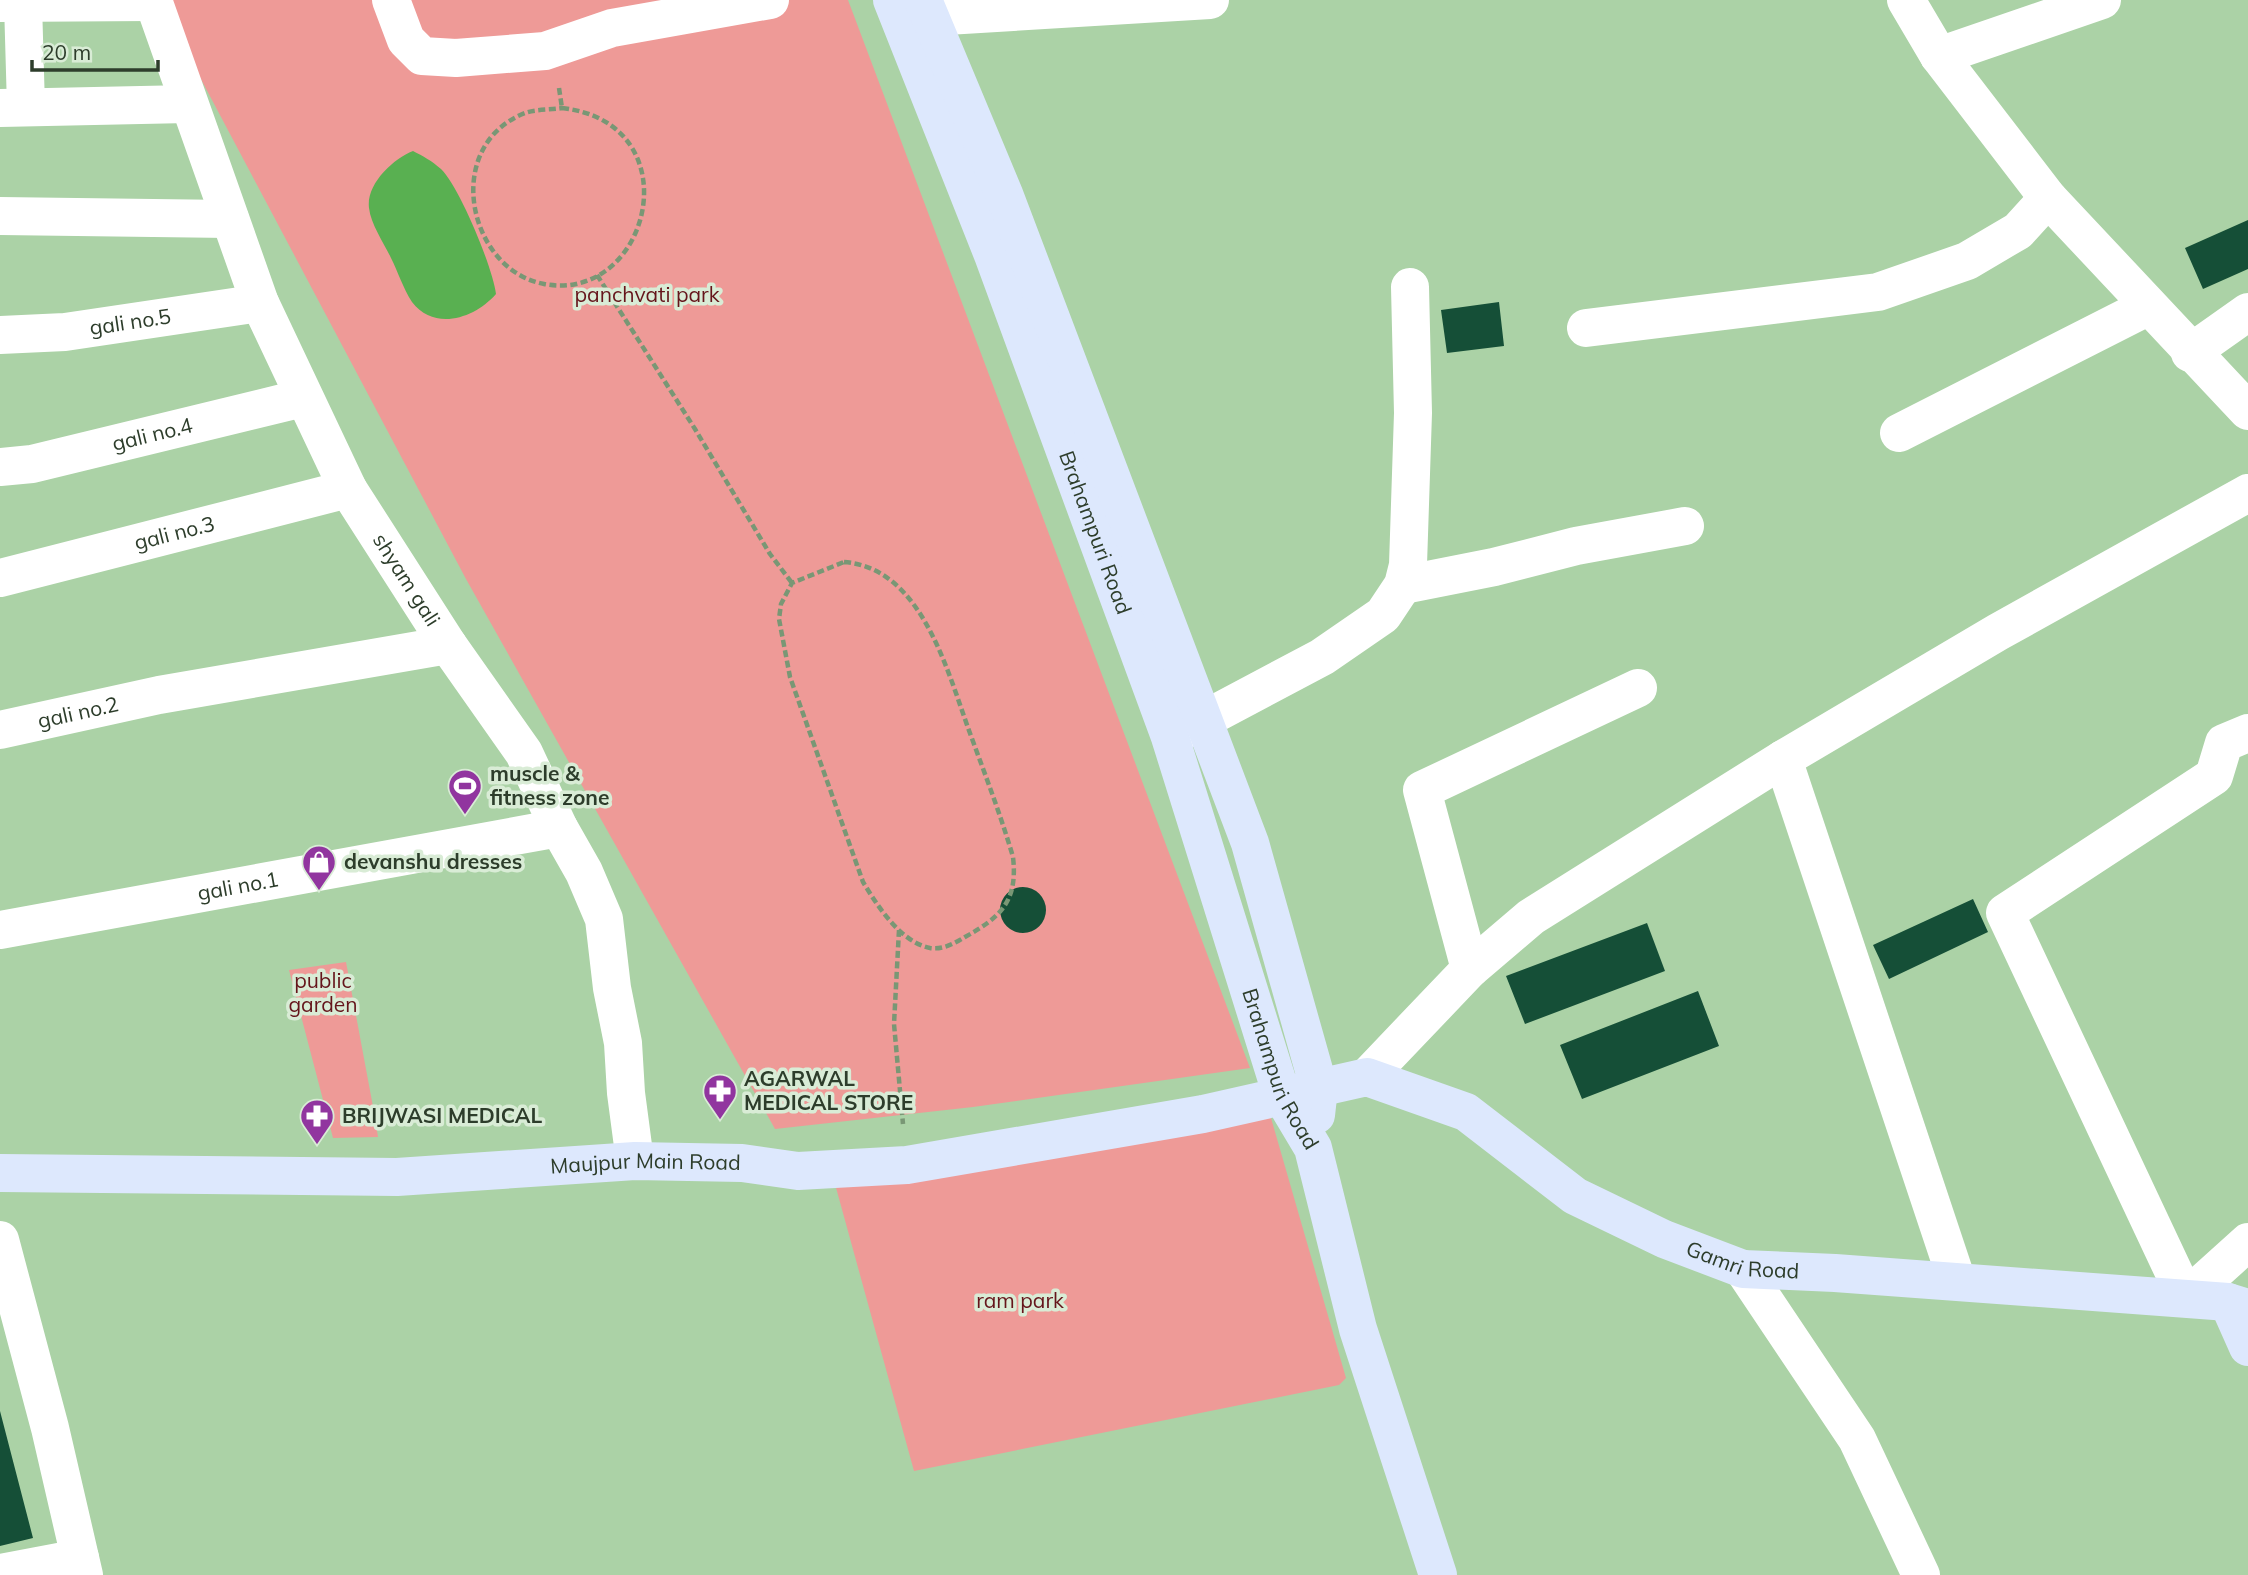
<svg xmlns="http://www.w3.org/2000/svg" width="2248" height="1575" font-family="Mulish,sans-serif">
  <rect width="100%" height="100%" fill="#abd2a6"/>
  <!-- green -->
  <path fill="#ee9a97" d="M159,0H848L1250,1068L973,1107L775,1129L466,579Z
    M346,962L374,1112L378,1137L333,1138L289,970Z
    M1269,1111L1346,1378L1339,1385L914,1471L835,1184Z"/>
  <!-- water -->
  <path fill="#59b051" d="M413,151C423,156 432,161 441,169C459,186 493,268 496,294C475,318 435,332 412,302C403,288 398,272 391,258C384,243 371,225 369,208C366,184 393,159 413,151Z"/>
  <!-- building -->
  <path fill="#154f37" d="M2248,220V269L2203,289L2185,248Z
    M1499,302L1504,346L1447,353L1441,310Z
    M1000 910a23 23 0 1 1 46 0a23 23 0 1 1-46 0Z
    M1973,899L1988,932L1889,979L1873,945Z
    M1647,923L1665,971L1525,1024L1506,976Z
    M1698,991L1719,1046L1582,1099L1560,1045Z
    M0,1411L33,1538L0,1546Z"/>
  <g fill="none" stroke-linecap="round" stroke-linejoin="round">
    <!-- path -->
    <path stroke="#799775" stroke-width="4.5" stroke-dasharray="7 3.5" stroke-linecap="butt" d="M559,88L562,108
      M562,108C694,123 651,304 544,284C468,270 441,146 525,113C536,109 550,110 562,108Z
      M597,275L695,429L770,554L792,583
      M844,562C923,568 948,674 971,736C986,777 1001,816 1013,857C1018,901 1001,917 965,937C955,943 943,950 930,948C900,942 877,905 863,882L790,677L779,619L781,604L792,583Z
      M899,930L894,1024L903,1124"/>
    <!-- street -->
    <g stroke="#fff" stroke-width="38">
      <path id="s1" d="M153,0L260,303L348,489L448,645L524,753L559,828L584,872L604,919L612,988L623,1043L626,1093L635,1161"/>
      <path d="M391,0L406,40L422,56L456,58L545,51L612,28L770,0"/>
      <path d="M1906,0L1939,56L2048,198L2248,411"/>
      <path d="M0,3L151,2"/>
      <path d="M23,3L26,107"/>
      <path d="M930,17L1210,0"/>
      <path d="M1939,56L2102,0"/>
      <path d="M0,108L188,104"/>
      <path d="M0,216L230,219"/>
      <path d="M1586,328L1878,292L1967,261L2018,231L2048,198"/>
      <path id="s2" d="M0,335L65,332L260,303"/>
      <path d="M2190,353L2248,312"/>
      <path d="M1899,433L2147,307"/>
      <path id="s3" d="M0,467L32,464L303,398"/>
      <path id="s4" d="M0,578L348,489"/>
      <path d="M1403,585L1494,567L1576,546L1685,526"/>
      <path id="s5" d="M0,730L159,695L448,645"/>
      <path d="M2248,733L2224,743L2214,776L2005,913L2186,1298L2248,1242"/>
      <path d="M1175,735L1322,657L1383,615L1403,585L1408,565L1413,413L1410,287"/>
      <path d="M1783,759L1957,1281"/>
      <path id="s6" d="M0,930L559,828"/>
      <path d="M1470,969L1422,790L1638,688"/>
      <path d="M1367,1077L1470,969L1531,917L1783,759L1998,632L2248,493"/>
      <path d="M0,1240L50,1428L84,1575"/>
      <path d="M1743,1269L1857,1439L1921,1575"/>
      <path d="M0,1573L80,1558"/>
    </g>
    <!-- secondary -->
    <g stroke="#dde8fd" stroke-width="38">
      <path id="s7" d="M892,0L993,255L1170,737L1282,1096L1313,1148L1358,1329L1438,1575"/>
      <path d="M923,0L1004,194L1250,843L1319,1088L1316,1115"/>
      <path id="s8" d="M0,1173L397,1177L635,1161L742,1163L798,1171L907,1165L1203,1114L1367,1077L1466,1112L1575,1196L1664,1239L1743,1269L1835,1273L2228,1302L2248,1308"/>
      <path d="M2228,1302L2248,1347"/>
    </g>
  </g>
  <!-- icons -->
  <defs>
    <g id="stadium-pin" transform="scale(1.75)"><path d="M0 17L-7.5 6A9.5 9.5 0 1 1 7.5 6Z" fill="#91359f" stroke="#d9ecd6"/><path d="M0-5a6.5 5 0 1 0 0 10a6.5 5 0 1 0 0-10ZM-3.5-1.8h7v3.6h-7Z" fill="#fff"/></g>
    <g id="shop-pin" transform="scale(1.75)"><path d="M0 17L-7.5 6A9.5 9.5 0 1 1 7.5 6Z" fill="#91359f" stroke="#d9ecd6"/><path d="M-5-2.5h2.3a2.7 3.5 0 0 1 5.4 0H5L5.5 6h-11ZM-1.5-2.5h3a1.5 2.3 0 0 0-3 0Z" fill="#fff"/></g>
    <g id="pharmacy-pin" transform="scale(1.75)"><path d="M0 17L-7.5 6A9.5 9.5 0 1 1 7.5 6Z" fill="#91359f" stroke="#d9ecd6"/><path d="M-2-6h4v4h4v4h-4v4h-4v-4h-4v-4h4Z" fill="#fff"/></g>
  </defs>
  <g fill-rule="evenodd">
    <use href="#stadium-pin" x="465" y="786"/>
    <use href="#shop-pin" x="319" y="862"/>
    <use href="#pharmacy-pin" x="720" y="1091"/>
    <use href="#pharmacy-pin" x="317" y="1116"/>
  </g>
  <g text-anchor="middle" stroke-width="7" stroke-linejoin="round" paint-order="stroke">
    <!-- park labels -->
    <g font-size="21" fill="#65151b" stroke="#d9ecd6">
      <text x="647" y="302">panchvati park</text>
      <text x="323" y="988">public<tspan x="323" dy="24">garden</tspan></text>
      <text x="1020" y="1308">ram park</text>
    </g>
    <!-- street labels -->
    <g font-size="21" fill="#2d3d2b" stroke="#d9ecd6">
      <text dy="7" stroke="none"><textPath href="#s2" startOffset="131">gali no.5</textPath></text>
      <text dy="7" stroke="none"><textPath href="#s3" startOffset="156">gali no.4</textPath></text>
      <text dy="7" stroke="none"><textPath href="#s7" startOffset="570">Brahampuri Road</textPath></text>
      <text dy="7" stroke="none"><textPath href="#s4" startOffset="180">gali no.3</textPath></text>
      <text dy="7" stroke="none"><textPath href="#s1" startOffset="635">shyam gali</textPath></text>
      <text dy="7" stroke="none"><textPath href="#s5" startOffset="80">gali no.2</textPath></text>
      <text dy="7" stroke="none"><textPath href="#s6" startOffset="242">gali no.1</textPath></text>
      <text dy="7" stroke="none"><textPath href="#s7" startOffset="1138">Brahampuri Road</textPath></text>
      <text dy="7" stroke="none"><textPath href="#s8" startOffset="646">Maujpur Main Road</textPath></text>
      <text dy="7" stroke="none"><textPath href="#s8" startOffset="1801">Gamri Road</textPath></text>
    </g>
    <!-- poi labels -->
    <g font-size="21" font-weight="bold" fill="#2d3d2b" stroke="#d9ecd6" text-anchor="start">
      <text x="490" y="781">muscle &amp;<tspan x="490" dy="24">fitness zone</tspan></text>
      <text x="344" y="869">devanshu dresses</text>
      <text x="744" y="1086">AGARWAL<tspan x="744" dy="24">MEDICAL STORE</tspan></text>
      <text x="342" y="1123">BRIJWASI MEDICAL</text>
    </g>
  </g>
  <!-- scale -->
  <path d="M32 60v10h126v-10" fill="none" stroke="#2d3d2b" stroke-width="3.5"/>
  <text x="42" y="60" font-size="21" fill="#2d3d2b" stroke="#d9ecd6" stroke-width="5" paint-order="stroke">20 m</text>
</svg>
